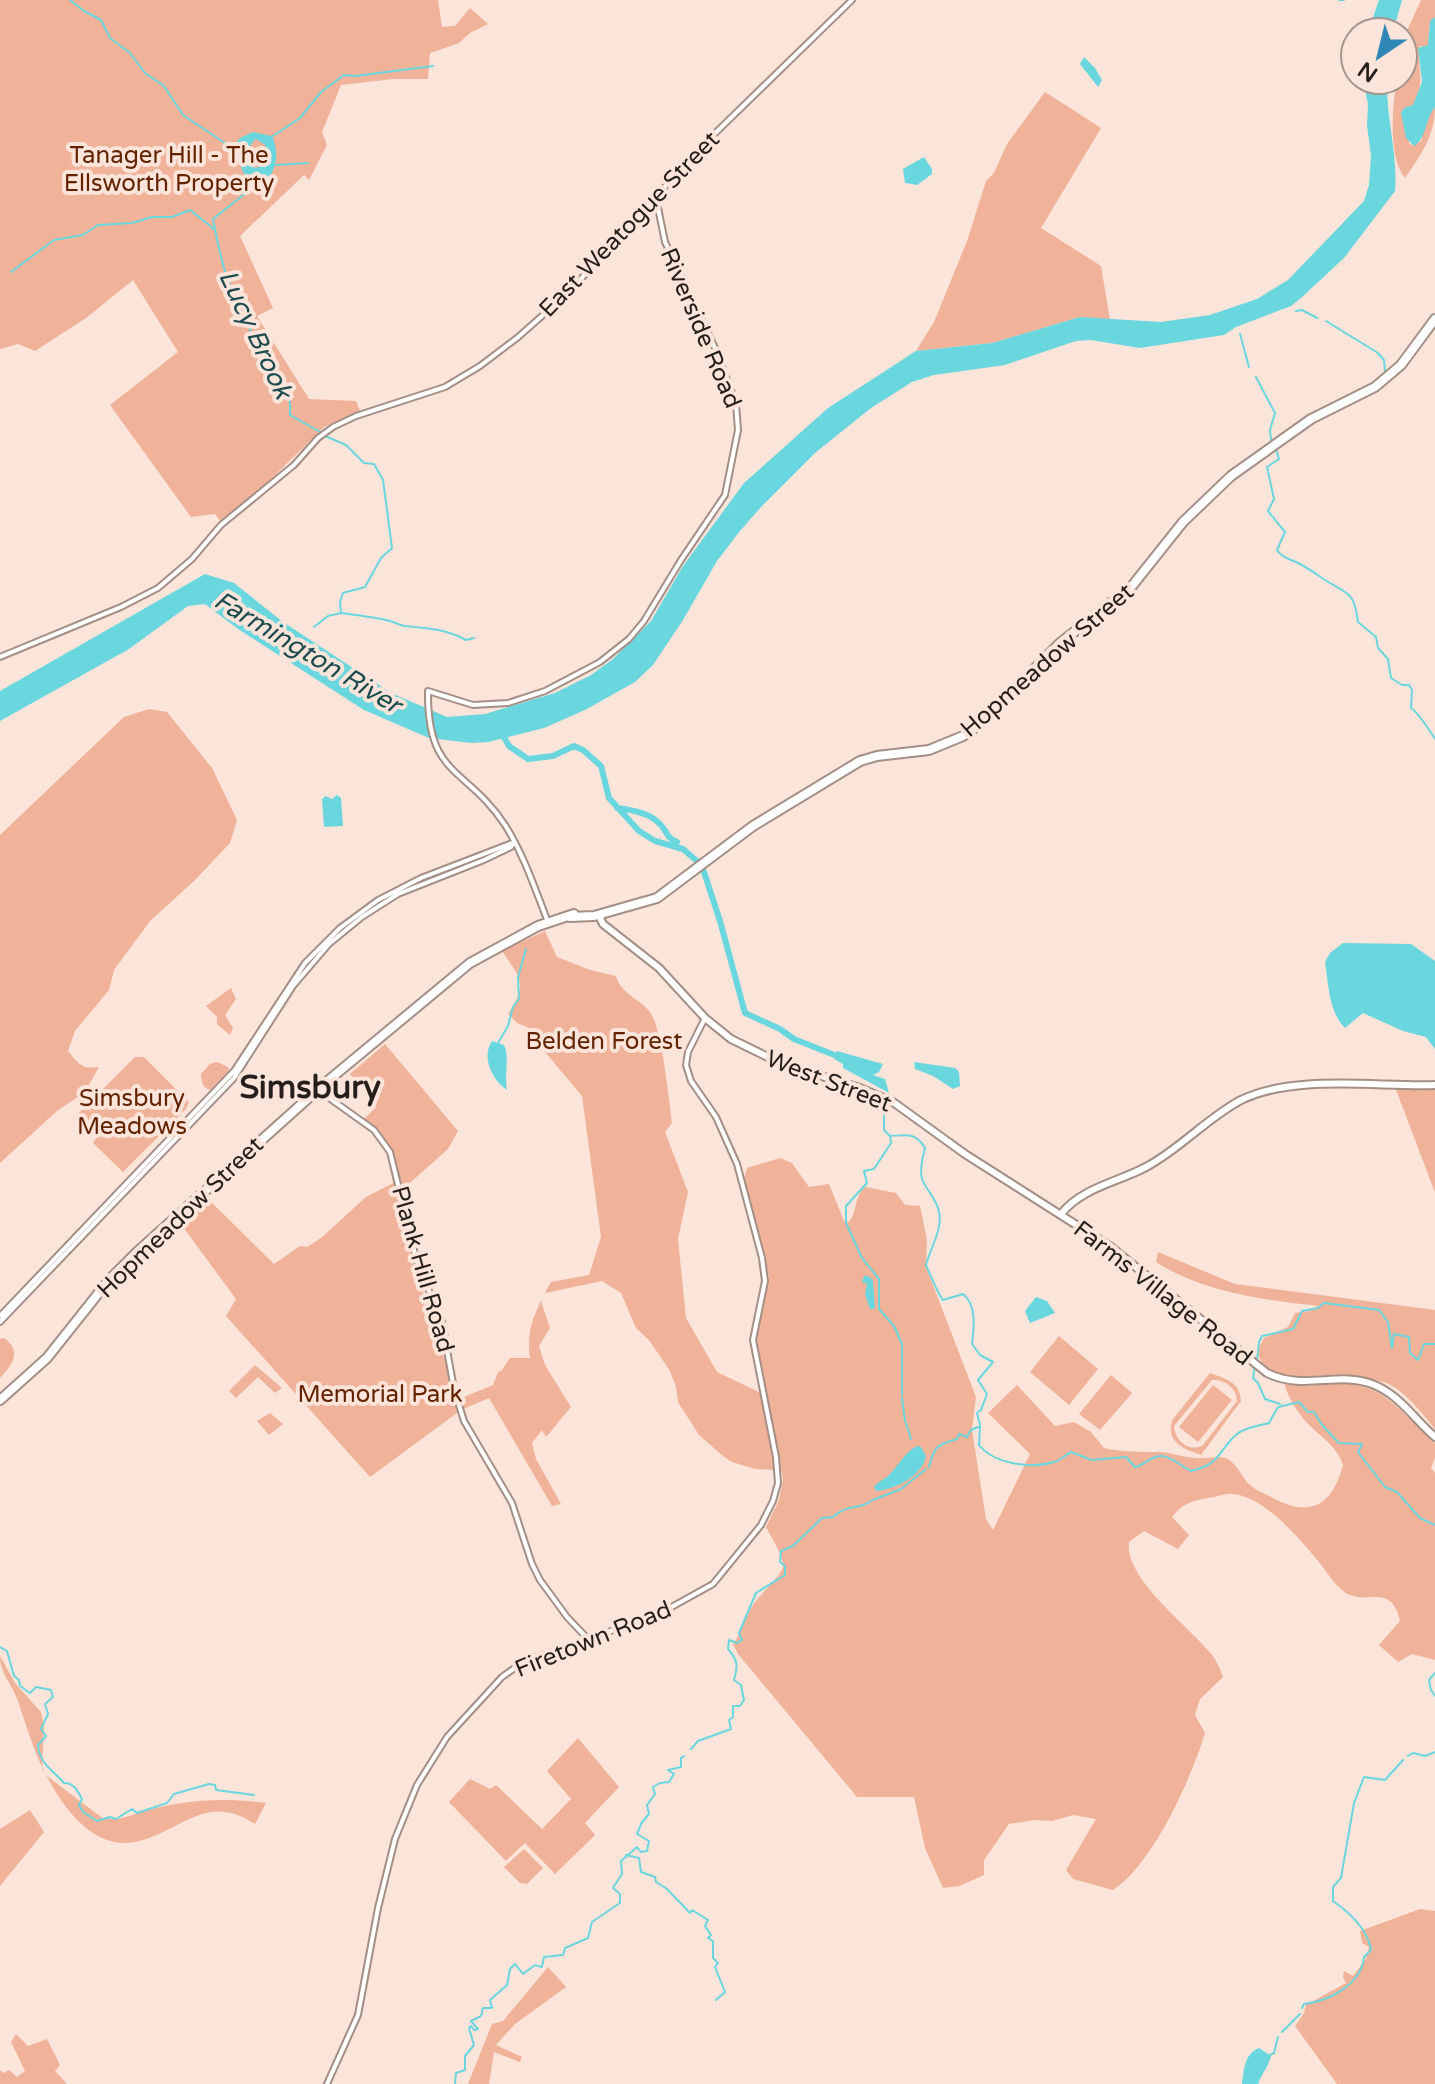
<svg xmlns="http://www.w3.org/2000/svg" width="1435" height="2084" font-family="'Varela Round',sans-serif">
  <rect width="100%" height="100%" fill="#fbe4da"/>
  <!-- green -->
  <path fill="#f0b298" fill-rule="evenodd" d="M0,0H438L442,27L455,26L470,8L488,24L470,33L459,43L430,53L428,79H393L341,85L322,132L327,145L309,180L304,175L240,236L273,308L257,316L309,399L356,401L360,411L324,427L266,484L220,521L215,514L191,517L110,405L178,352L133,280L86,318L35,351L18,344L0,349Z
    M1421,0H1435V18L1430,21L1428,45L1426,47L1420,46C1416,71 1427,77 1413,105L1405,108L1409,143L1411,145L1421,141L1427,118L1435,107C1435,135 1421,155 1405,178C1388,158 1392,105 1397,80H1403L1406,33Z
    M1045,92L1101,128L1041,228L1101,266L1110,320L1080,317L992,343L916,351L934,322L967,241L986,181L994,173L1007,144Z
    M149,709L167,712L212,768L237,820L230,843L194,881L150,921L114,970L109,990L75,1031L68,1051C78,1064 83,1070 99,1067L85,1092L57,1111L0,1163V835L124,717Z
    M545,931L557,957L590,970L616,976C620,993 640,999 650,1012C662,1029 669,1100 672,1123L665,1132L688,1192L678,1239L686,1318L717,1372L761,1393L775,1470L755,1469L732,1462L723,1456L699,1435L678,1402L676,1387L670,1371L649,1340L636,1328L621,1293L602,1281L545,1293L551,1282L589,1275L601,1237L582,1096L545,1052L542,1033L517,1023L508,1014C528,984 521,979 502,951Z
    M231,988L236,999L225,1015L233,1028L230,1035L217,1024V1017L206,1006Z
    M385,1044L458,1131L448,1149L403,1189C410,1261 434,1332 459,1399L493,1385L498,1372L501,1371L510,1358H530C527,1335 531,1321 541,1301L550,1328L539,1346L545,1365L571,1407L546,1437L542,1430L532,1443L536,1459L561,1504L552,1506L489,1398L461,1410L370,1477L226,1316L236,1299L180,1223L206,1197L274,1264L300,1246L307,1247L321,1238L366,1197L399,1180C393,1154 388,1134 364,1119L376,1107L350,1074Z
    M135,1057H144L189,1102L186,1109L123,1172L93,1143L98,1135L77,1115Z
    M217,1062L228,1067L229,1071L210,1090C203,1088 201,1081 201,1074L210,1064Z
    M1395,1087L1435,1088V1193L1434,1190Z
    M780,1158L792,1163L809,1187L829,1184L844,1221L849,1222C858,1211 854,1196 865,1187L896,1193L905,1205L920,1206L927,1240L926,1267L976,1397L972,1430L986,1519L993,1530L1030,1454L988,1413L1017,1385L1055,1426L1074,1422L1091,1432L1104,1448C1118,1452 1143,1452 1158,1452C1170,1452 1182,1457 1195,1458C1205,1459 1215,1456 1225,1458C1237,1462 1241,1477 1250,1485C1255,1490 1264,1493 1271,1497C1309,1518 1332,1507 1343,1465C1335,1442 1316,1435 1302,1417C1294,1407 1288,1396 1284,1383C1308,1390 1331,1380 1354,1384C1391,1391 1408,1421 1435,1443V1457L1431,1468L1435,1473V1660L1412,1654L1398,1662L1379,1645L1400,1621C1391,1580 1365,1608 1343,1591C1334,1584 1326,1571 1319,1562C1300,1539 1265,1497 1233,1494C1226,1493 1217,1497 1209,1498C1193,1500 1182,1504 1172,1517L1189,1535L1178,1549L1144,1531L1129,1542C1124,1579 1190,1627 1212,1655C1217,1661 1220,1669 1223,1677L1200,1699L1195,1715L1205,1733C1191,1779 1153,1864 1113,1890L1073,1879L1066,1870L1096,1819L1073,1815L1052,1821L1035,1820L1009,1824L984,1860V1875L959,1886L943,1888L925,1848L914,1797H857L738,1654L733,1644C741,1635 746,1613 756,1601C762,1593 782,1574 783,1567C783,1553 771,1538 766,1527L779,1500L783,1479L763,1371L757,1350L758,1321L769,1277L744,1178L747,1168Z
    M1158,1252L1235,1284L1435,1310V1429C1424,1415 1403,1389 1386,1383C1378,1380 1359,1376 1350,1375C1321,1371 1268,1391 1257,1351L1264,1338L1288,1327L1295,1313L1309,1311L1318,1306C1264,1300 1202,1292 1156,1262Z
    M1059,1336L1098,1369L1069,1405L1030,1372Z
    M4,1338C22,1351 13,1364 0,1378V1339Z
    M255,1365L282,1388L275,1393L258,1377L236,1398L229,1391Z
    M1210,1373C1225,1379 1240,1381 1241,1401L1201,1455C1184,1449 1164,1442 1173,1419ZM1212,1380C1225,1379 1237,1388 1237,1401L1203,1445C1189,1453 1175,1441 1174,1426Z
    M1111,1375L1132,1393L1100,1430L1079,1414Z
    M1213,1385L1232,1400L1198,1442L1179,1427Z
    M270,1413L283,1424L269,1435L257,1421Z
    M0,1656L15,1683L41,1712L44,1726L42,1769L47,1776L101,1817C114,1822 126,1817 138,1813C182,1800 220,1797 266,1803L255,1824C205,1791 182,1832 135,1842C81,1853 43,1776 30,1737C25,1723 21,1709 16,1696C10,1682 0,1672 0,1656Z
    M578,1738L619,1787L585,1823L595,1835L555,1874L525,1843L506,1861L449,1802L470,1779L490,1789L496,1785L542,1829L571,1799L547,1771Z
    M30,1810L44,1832L0,1886V1829Z
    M524,1849L543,1868L527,1884L520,1883L504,1867Z
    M1420,1909L1435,1911V2084H1337L1295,2026L1304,2013L1306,2005L1346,1983L1343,1977L1344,1971L1353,1976L1365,1960L1369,1947L1362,1943L1360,1931Z
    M548,1967L566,1987L515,2024L496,2045L522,2057L520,2062L494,2052L489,2084H468L492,2024L503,2021Z
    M16,2034L28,2046L47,2039L60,2065L55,2071L67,2084H0V2070L3,2073L9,2070L17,2077L25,2071L11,2042Z"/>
  <!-- water -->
  <path fill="#6ad6de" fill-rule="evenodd" d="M1379,0H1402L1393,32H1368Z
    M1435,17V107C1425,119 1427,138 1414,146L1406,138L1401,113L1404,108L1413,105L1422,82L1418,48L1428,45L1430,21Z
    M1084,57L1095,68L1102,80L1098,87L1080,64Z
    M1363,80H1387C1386,117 1398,155 1395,191L1344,258L1301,298L1291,306L1236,327L1224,335L1140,348L1091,340L1076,341L1005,365L934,375L912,382L871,408L815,453L762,506L740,531L717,561L683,620L653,665L635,682L585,710L544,728L488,742L471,743L429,738L364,710L238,629L205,604L188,606L129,649L0,721V691L205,574L234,583L283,622L391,693L447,717L485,714L555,693L591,675L613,659L651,621L683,566L744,483L828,408L916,351L992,343L1080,317L1161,322L1210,315L1257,299L1288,280L1364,201L1369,185L1371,156L1367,125L1368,104Z
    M253,132L272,136C281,156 276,177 256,189L249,187L234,149V145L240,138ZM256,139L265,145C268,154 267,164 256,168L251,166C246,156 247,147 256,139Z
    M924,157L932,169V174L917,185L905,183L903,169Z
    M337,795L341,798L343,826L324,827L322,799L326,796L332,799Z
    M1343,943L1411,944L1435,961V1049L1426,1037L1403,1031L1363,1013L1345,1028C1328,1010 1329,986 1325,962L1330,953Z
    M492,1041L504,1045C510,1056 504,1075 507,1090C492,1080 481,1057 492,1041Z
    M837,1051L883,1064L879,1072L873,1075L885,1079L889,1093L843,1068V1064L834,1059Z
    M914,1062L955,1068L959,1072L960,1086L953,1089L933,1076L915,1069Z
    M864,1276H868L873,1280L875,1308L873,1309H870L865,1294L867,1284L862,1282Z
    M1036,1297L1047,1301L1055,1313L1030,1323L1025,1311Z
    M917,1446L921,1447L926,1456C923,1475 895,1490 876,1491L874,1487C878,1481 883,1481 889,1475C898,1466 905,1452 917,1446Z
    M1259,2048L1271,2056C1269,2066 1261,2075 1258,2084H1242C1244,2070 1244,2054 1259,2048Z"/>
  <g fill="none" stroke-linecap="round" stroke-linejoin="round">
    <!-- stream -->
    <path stroke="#6ad6de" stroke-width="2" d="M70,0L84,11L101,20L110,38L130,53L145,73L164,86L183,115L234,149
      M1339,0H1344
      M273,136L300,118L321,92L344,75L355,76L433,66
      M276,165L308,163
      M252,188L213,219C219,249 226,295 251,317L250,330L269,360L274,381L290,402V415L322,433
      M11,272L54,240L83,235L98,225L132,223L152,217H172L190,210L214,229
      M1296,311L1302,310L1317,318
      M1326,321L1378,353L1384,360L1385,372
      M1240,334L1249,367
      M1256,377L1275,413L1270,430L1271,440
      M1276,449L1279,459L1267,467L1274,499L1268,511L1285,532L1277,550C1282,558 1290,559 1298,563C1308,568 1316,574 1325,580C1349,595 1354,591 1358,622L1376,637L1378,648L1388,659L1391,678L1402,685H1409L1412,690L1411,708C1418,713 1430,731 1435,739
      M341,613C356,615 372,617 386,620C393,621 398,625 405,626C427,628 446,629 466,640L474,638
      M314,627L328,616L341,613L340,602L343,593L365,587L381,558L392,548L383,480L374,464L364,463L346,445L325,436
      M498,1043L508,1026L513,1007L519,999L518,977L526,949
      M884,1106V1130L890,1136C905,1135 916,1132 925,1148C923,1157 919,1169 922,1179C926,1190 937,1199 939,1212C943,1229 930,1249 926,1265C929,1272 939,1296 943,1300L963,1294C977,1305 974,1327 972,1344L980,1355L993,1362L978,1380L987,1394L981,1410L977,1413L980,1425L979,1445C994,1464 1031,1469 1054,1462C1060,1461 1065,1455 1071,1452L1092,1460L1126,1457L1135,1467C1142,1466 1146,1461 1153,1458C1166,1451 1179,1465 1191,1471C1222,1464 1218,1450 1237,1434C1245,1427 1259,1426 1269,1423L1278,1407L1299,1402L1308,1412H1314L1322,1425L1339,1443L1362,1444L1358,1452L1385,1487L1397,1492L1420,1518L1435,1525
      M890,1136L891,1143L874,1169L864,1171L867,1183L846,1206V1223L862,1258L879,1279V1309L894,1326L902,1344V1395
      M1257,1360L1259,1342L1262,1336L1293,1329L1302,1311L1318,1308L1324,1303L1379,1310L1388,1322L1392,1348L1394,1334L1409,1337L1410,1353L1418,1360L1424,1344H1435
      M1255,1366L1253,1378L1258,1383L1265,1399L1280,1404
      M902,1398L905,1421
      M906,1423L911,1439
      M929,1467C934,1447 936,1445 957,1439L959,1434L967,1437L971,1430L978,1427
      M873,1500L901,1489L926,1469
      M0,1647L7,1651L14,1676L19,1680L20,1686L30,1693L36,1687L51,1690L53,1697L45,1704L48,1714L41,1729L46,1736L38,1745C40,1765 52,1769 64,1783C74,1783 78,1791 82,1799L79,1805L83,1812L97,1821L110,1817L116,1819L132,1809L137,1813L167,1803L174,1794L209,1784L215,1785L216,1790L254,1795
      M1435,1673L1429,1680L1431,1690L1435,1696
      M691,1749L698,1741L731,1729L729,1720L733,1717V1706H740L744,1700L741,1685L734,1680C738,1666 738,1660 728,1649L729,1640L737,1643L742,1640L739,1633L756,1593L785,1575V1566L780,1562L781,1551L793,1546L822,1518L833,1517C848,1503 860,1510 871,1501
      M1408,1756L1413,1753L1425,1756L1435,1752
      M626,1855L639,1858L641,1872L655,1877L656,1882L667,1889L690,1913L692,1910L708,1920L705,1926L711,1935L708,1938L713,1941V1958L718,1963L715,1967L725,1992L716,2000
      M1302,2008L1304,2004C1329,2001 1361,1985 1364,1957L1371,1950C1368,1929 1350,1913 1333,1901V1887L1341,1878L1354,1803L1364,1777L1385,1780L1403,1760
      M1282,2032L1300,2014
      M1270,2055L1274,2053L1278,2037
      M455,2084L456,2073L465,2070V2056L474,2045L469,2028L471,2026L474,2030L478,2029L471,2021L481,2016L483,2008H492L490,2000L507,1985L510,1969L515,1964L523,1974L535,1965L542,1967L544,1957L563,1955L565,1948L588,1938L592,1922L620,1903V1894L613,1888L622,1874L621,1861L637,1847L641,1852L647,1851L649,1841L637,1834L642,1822L649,1814L647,1805L655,1794L653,1787L660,1783L669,1782L674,1774L668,1770L681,1767V1758L684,1756"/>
    <!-- river -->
    <path stroke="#6ad6de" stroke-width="6" d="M502,734L509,746L528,759L553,756L574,746L583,750L601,766L609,798L639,831L655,841L683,849L698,862L704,872L720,921L745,1013L780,1029L794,1039L842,1058
      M617,808C632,810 650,813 660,824C667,831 666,838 677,842"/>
    <!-- minor casing -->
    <g stroke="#a48f86" stroke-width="8">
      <path id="minor" d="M0,657L121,607L158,588L192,559L221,525L294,465L318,438L333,427L356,416L445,387L480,366L517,338L568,293L702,146L852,0
        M548,922C535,889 524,855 505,825C466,766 427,778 428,691L473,705L508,703L545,691L600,662L629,639L644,621L681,560L725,495L738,430L736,404L715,348L665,242L656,198
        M318,1090L374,1130L390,1152L417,1262L442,1322L454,1389L464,1421L512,1503L532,1564L540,1580L567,1617L587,1638
        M0,1316L234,1071L305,963L340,928L378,900L421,878L512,843
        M0,1322L234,1078L293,986L329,944L362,917L398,894L484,860L511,847L514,842
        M327,2084L358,2015L378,1908L395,1839L417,1785L447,1737L502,1677L523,1662L659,1614L713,1584L761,1525L773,1501L778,1483L776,1457L753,1340L765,1281L762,1258L737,1164L716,1117L691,1081L686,1065L688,1052L705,1018"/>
    </g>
    <!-- major casing -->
    <g stroke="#a48f86" stroke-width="10">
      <path id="major" d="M602,914L600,918L603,924L659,968L705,1018L731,1039L782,1064L860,1088L893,1102L965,1154L1111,1247L1267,1373C1304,1391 1338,1371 1372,1384C1399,1394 1414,1419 1435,1437
        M1061,1214C1081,1188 1118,1182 1146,1167C1180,1149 1207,1118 1241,1100C1294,1074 1376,1087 1435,1085"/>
    </g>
    <!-- highway casing -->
    <g stroke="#a48f86" stroke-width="12">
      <path id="highway" d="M570,917L594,916L657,898L753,826L860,761L877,756L929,750L963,736L980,724L1059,644L1132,586L1183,522L1231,476L1311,419L1375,387L1401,365L1435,319
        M0,1400L47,1358L109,1280L136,1253L324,1084L470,963L538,926L574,914"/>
    </g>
    <!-- minor -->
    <use href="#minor" stroke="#fff" stroke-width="4"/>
    <!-- major -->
    <use href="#major" stroke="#fff" stroke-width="6"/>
    <!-- highway -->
    <use href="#highway" stroke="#fff" stroke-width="8"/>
  </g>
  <g text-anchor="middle" stroke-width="8" stroke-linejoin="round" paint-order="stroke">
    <!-- park labels -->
    <g font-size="24" fill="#632200" stroke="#fbe4da">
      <text x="169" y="163">Tanager Hill - The<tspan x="169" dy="28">Ellsworth Property</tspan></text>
      <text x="604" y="1049">Belden Forest</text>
      <text x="132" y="1106">Simsbury<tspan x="132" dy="28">Meadows</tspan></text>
      <text x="380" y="1402">Memorial Park</text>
    </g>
    <!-- street labels -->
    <g font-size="24" fill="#261e1b" stroke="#fbe4da">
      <text transform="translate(629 224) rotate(-46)" y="8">East Weatogue Street</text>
      <text transform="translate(701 328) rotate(67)" y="8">Riverside Road</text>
      <text transform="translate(1047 660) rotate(-41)" y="8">Hopmeadow Street</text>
      <text transform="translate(829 1081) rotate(21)" y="8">West Street</text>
      <text transform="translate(180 1217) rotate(-44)" y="8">Hopmeadow Street</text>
      <text transform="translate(423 1269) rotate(74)" y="8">Plank Hill Road</text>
      <text transform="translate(1163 1293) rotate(38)" y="8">Farms Village Road</text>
      <text transform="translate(593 1639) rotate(-22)" y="8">Firetown Road</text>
    </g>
    <!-- water labels -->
    <g font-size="26" font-style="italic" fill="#1c4c50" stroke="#fbe4da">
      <text transform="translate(256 334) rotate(65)" y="9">Lucy Brook</text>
      <text transform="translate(308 652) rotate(31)" y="9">Farmington River</text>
    </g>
    <!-- district labels -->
    <g font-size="32" font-weight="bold" fill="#261e1b" stroke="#fbe4da">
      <text x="310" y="1098">Simsbury</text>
    </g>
  </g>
  <!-- north arrow -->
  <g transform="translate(1379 56) rotate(215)"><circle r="38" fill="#fbe4da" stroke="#a6958e" stroke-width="2"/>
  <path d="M0-6L14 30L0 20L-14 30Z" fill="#3087b6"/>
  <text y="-12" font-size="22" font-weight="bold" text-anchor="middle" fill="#261e1b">N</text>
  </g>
</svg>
